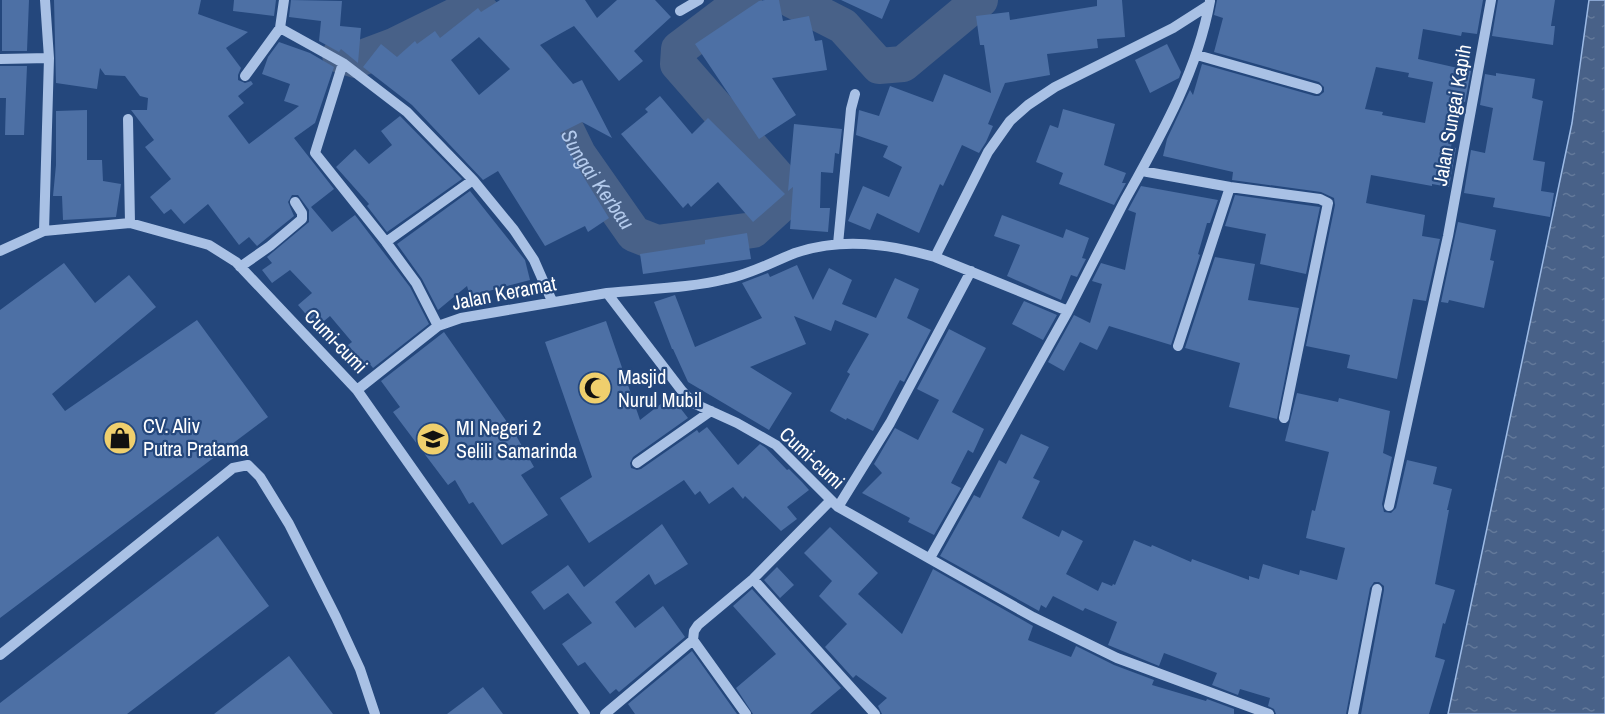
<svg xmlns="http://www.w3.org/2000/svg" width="1605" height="714" font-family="'Archivo Narrow',sans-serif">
  <defs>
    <pattern id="water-ripples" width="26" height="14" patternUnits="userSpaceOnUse" patternTransform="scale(1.5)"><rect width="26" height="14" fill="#486188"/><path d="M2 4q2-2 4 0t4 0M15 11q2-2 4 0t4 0" fill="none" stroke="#63799a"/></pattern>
  </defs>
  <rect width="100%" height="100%" fill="#24477c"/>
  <!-- water -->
  <path fill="url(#water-ripples)" stroke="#9dbbe6" stroke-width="1.5" d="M1589,0H1605V714H1448L1572,123Z"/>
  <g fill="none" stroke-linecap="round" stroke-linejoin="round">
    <!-- river -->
    <g stroke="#486188" stroke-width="36">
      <path d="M792,0L843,26L879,66L903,64L980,0"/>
      <path id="s1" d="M340,55L356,60L396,45L475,6L535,66L578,154L634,234L657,243L753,230L787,199L778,178L678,64L679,49L744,0"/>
    </g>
  </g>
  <!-- building -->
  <path fill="#4d70a5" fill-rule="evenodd" d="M2,0H29L27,51H2Z
    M54,0H201L198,14L248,32L226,48L241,68L238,75V80L245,83L251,81L253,84L238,96L244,103L228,116L249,144L299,106L284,101L290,84L262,74L268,57L279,42L310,53L334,67L315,123L294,138L334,189L311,207L332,232L355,215L410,287L429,324L373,368L368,362L364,365L348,345L352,342L330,316L317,327L298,305L312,293L290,270L272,283L262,270L272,263L267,257L309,222V210L298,195H292L288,202L294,216L257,246L249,237L239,245L208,204L184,224L171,209L164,214L150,197L171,179L145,147L154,140L131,110H147L148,98L140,96L125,76L105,75L100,68L97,89L56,83Z
    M234,0H276L274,16L233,11Z
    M291,0L342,1L340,26L361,28L358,63L341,49L339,52L319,41L321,21L289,17Z
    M500,0H585L597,18L617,0H655L671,17L634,51L643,61L619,81L574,26L540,45L573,84L582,80L612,138L582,122L560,133L583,176L609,218L588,232L585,226L545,246L498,171L483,180L412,105L363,67L381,44L397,57L415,41L417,44L435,31L440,38L478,8L481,12ZM479,37L510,69L479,95L451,60Z
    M765,0H779L783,21L809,16L815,41L822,40L827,70L772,78L796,115L759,139L695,44L759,1Z
    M841,0H890L882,19Z
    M1097,0H1122L1125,37L1097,39L1098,48L1047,54L1050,75L1005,83L988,124L993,126L986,142L979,153L962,145L943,186L940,184L919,233L877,213L870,230L848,221L863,186L889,197L902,167L883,157L888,146L856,135L859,110L879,116L890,86L933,102L944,74L991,93L984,45H980L976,16L1009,12L1010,20L1097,6Z
    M1217,0H1483L1477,34L1462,32L1461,36L1423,29L1418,59L1471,71L1465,102L1460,101L1451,147L1456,148L1449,187L1432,184V186L1371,175L1366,203L1425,215L1422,236L1440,239L1426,301L1413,299L1397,379L1347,368L1350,355L1306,346L1335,205L1334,198L1321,192L1232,180L1233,172L1163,156L1167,139L1190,90L1193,95L1202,64L1315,96H1319L1324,92V87L1319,82L1214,52L1223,18L1214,15ZM1376,67L1409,73L1408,77L1433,82L1425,123L1382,115L1383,112L1365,109Z
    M1498,0H1555L1551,26H1555L1553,45L1492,36Z
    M1167,44L1181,72L1179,78L1150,93L1135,60Z
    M0,66H27L24,135H5L6,98H0Z
    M1496,73L1535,79L1532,98L1543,101L1533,160L1545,162L1541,191L1554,193L1550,217L1493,207L1495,198L1464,193L1471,150L1485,153L1493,108L1480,105L1485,74L1496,76Z
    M660,96L692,134L708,118L785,194L753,222L718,182L691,207L688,203L683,208L621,134L648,112L645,109Z
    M1063,109L1115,124L1104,165L1126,173L1122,183H1126L1114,205L1059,184L1063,173L1036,162L1050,125L1058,128Z
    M87,110V160H102L103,181L121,184L116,217L63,220L62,196H53L56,165V111Z
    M400,116L462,179L387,232L367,206L369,204L336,167L355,149L369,164L392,145L381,131Z
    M794,124L842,129L839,154L835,153L833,173L821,172L820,208H830L828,232L790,229L793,187L788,191Z
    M1141,186L1218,200L1210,223H1207L1198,254L1200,255L1171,345L1109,326L1097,350L1080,342L1064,371L1048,362L1074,315L1090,323L1102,284L1092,281L1101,263L1125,270L1136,213L1128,210Z
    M470,191L525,260L530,280L470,296L467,286L438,310L422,279L397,244Z
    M1235,195L1320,207L1306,274L1260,264L1266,234L1225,226Z
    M1002,215L1063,238L1066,229L1089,238L1082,258L1086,259L1077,277L1071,275L1061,300L1007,276L1020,245L994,236Z
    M1458,222L1496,230L1490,260L1494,261L1484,308L1449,300L1448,303L1441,302Z
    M747,233L751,259L643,274L640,254L705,244V240Z
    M1215,257L1255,264L1248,300L1299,308L1277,419L1229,407L1240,363L1185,348Z
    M64,263L95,303L129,275L156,307L52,394L65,411L197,320L268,417L0,618V310Z
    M797,265L813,300L829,268L852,280L842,304L876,318L895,278L919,289L907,318L931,330L904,382L900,380L873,431L847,418L846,420L830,411L850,374L847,372L869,334L835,320L831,331L794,316L806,344L750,367L792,393L769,430L688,382L673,349H672L654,302L675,295L695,347L762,318L742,283L768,273L770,277Z
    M1024,301L1057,315L1043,340L1012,324Z
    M606,321L640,420L671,396L688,418L633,457L630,463L631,468L637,470L641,469L697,430L699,433L707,427L738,465L760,444L766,448L787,470L789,469L802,482L809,490L787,507L797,519L781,531L745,496L743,499L733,487L709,504L700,491L695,495L684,480L589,543L560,498L592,477L545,342Z
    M949,329L986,348L952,412L984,429L973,453L968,450L951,483L961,488L934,535L908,522L910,518L862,493L882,473L874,464L895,428L918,440L939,400L917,389Z
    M444,332L514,432L534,467L521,475L548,515L502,545L473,502L469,504L455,480L448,485L393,412L400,407L381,381Z
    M1297,393L1338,402L1339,398L1390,411L1383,453L1392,457L1382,504L1384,512L1391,513L1396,508L1407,460L1437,467L1433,484L1452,489L1447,510H1449L1435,584L1455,590L1445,624L1443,623L1435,657L1445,660L1429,714H1361L1384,590V586L1379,582H1374L1370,588L1346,714H1276L1274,709L1268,706L1270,698L1240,689L1238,695L1212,685L1217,673L1164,653L1159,666L1108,645L1117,622L1085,608L1083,611L1053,596L1046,608L1041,605L1039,611L940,556L974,495L980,498L999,460L1006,464L1021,434L1049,447L1033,478L1040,481L1022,518L1059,537L1062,530L1083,541L1066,574L1098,591L1102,582L1112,586L1113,584L1115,585L1134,540L1151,547L1152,545L1191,562L1192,559L1249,580V576L1259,579L1263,564L1299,575L1300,570L1337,580L1345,548L1306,538L1312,510L1315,511L1329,452L1285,441Z
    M662,524L688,564L655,585L649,574L615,602L635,628L663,606L685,637L619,692L616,689L610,694L585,662L578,666L562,644L592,623L568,593L544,610L531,592L568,565L584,587Z
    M830,527L878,573L858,594L902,634L933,569L1033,626L1028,640L1071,657L1076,646L1114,665L1154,680L1152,685L1206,701L1207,699L1234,709V714H882L878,706L887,698L856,675L853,678L825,647L847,624L819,596L832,581L804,553Z
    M218,536L269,606L127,714H0V703Z
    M777,567L794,585L780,598L764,580Z
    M752,589L841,688L810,714H753L736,688L776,654L733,606Z
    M692,651L737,714H635L628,704Z
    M289,656L333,714H214Z
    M483,687L503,714H447Z"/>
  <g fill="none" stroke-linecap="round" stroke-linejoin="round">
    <!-- minor -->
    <path stroke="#a9c1e5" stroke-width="10" d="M284,0L280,28L343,63L407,112L473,180L514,230L534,260L552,301
      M680,11L699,0
      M1197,55L1317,89
      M0,59L49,58
      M343,63L315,153L386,242L416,283L438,326
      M245,76L280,28
      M128,119L130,223
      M1142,171L1230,187L1320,199L1328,203L1284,418
      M44,231L49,58L45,0
      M386,242L473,180
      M838,244L851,109L855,94
      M0,251L44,231L130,223L209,245L236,262L357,390L585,714
      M935,257C889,244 842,237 795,253C772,262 751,274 726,279C691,288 644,289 607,293L682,391L693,403L737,423L776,445L838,507L1033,617L1117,658L1269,714
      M240,267L270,246L302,219V213L295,202
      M1068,311C1087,274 1106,237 1125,200C1160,137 1197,73 1210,1
      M1178,346L1230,187
      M357,390L438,326L461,318L607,293
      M637,463L711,411
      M1389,506L1448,236L1491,0
      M838,507L890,423L971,271
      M930,558L1068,311L935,257L988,152L1010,121L1028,105L1055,87L1173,28L1209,5
      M753,579L875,714
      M0,655L233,468L248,465L260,477L289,524L336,617L360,669L375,714
      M605,714L693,640
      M746,714L693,640L694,631L698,625L753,579L831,500
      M1353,714L1377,589"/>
  </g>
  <!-- icons -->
  <defs>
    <g id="mosque-disc" transform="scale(1.725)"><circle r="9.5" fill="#efcf6d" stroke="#24477c"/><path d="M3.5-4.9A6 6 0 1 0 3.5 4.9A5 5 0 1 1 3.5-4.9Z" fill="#111"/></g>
    <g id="shop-disc" transform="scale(1.725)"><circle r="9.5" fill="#efcf6d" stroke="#24477c"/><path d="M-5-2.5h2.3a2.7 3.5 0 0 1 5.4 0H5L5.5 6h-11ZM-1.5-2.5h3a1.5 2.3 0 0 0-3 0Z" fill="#111"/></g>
    <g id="school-disc" transform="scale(1.725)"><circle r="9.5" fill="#efcf6d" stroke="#24477c"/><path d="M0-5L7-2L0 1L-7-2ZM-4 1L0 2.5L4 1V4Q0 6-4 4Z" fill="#111"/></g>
  </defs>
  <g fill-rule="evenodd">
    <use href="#mosque-disc" x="595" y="388"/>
    <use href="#shop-disc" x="120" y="438"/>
    <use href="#school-disc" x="433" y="439"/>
  </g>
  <g text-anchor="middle" stroke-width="4.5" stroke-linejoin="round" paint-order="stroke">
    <!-- street labels -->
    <g font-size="20" fill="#fff" stroke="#24477c">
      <text transform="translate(1452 115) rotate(-80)" y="7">Jalan Sungai Kapih</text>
      <text transform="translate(504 293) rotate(-11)" y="7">Jalan Keramat</text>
      <text transform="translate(336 341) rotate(46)" y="7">Cumi-cumi</text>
      <text transform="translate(812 458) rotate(43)" y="7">Cumi-cumi</text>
    </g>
    <!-- poi labels -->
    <g font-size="20" fill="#fff" stroke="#24477c" text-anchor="start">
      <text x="618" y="384">Masjid<tspan x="618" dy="23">Nurul Mubil</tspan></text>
      <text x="143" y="433">CV. Aliv<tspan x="143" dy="23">Putra Pratama</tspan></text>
      <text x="456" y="435">MI Negeri 2<tspan x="456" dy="23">Selili Samarinda</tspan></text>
    </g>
    <!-- water labels -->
    <g font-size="21" font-style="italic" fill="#b4cbed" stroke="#24477c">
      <text dy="7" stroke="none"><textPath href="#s1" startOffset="362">Sungai Kerbau</textPath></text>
    </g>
  </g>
</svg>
